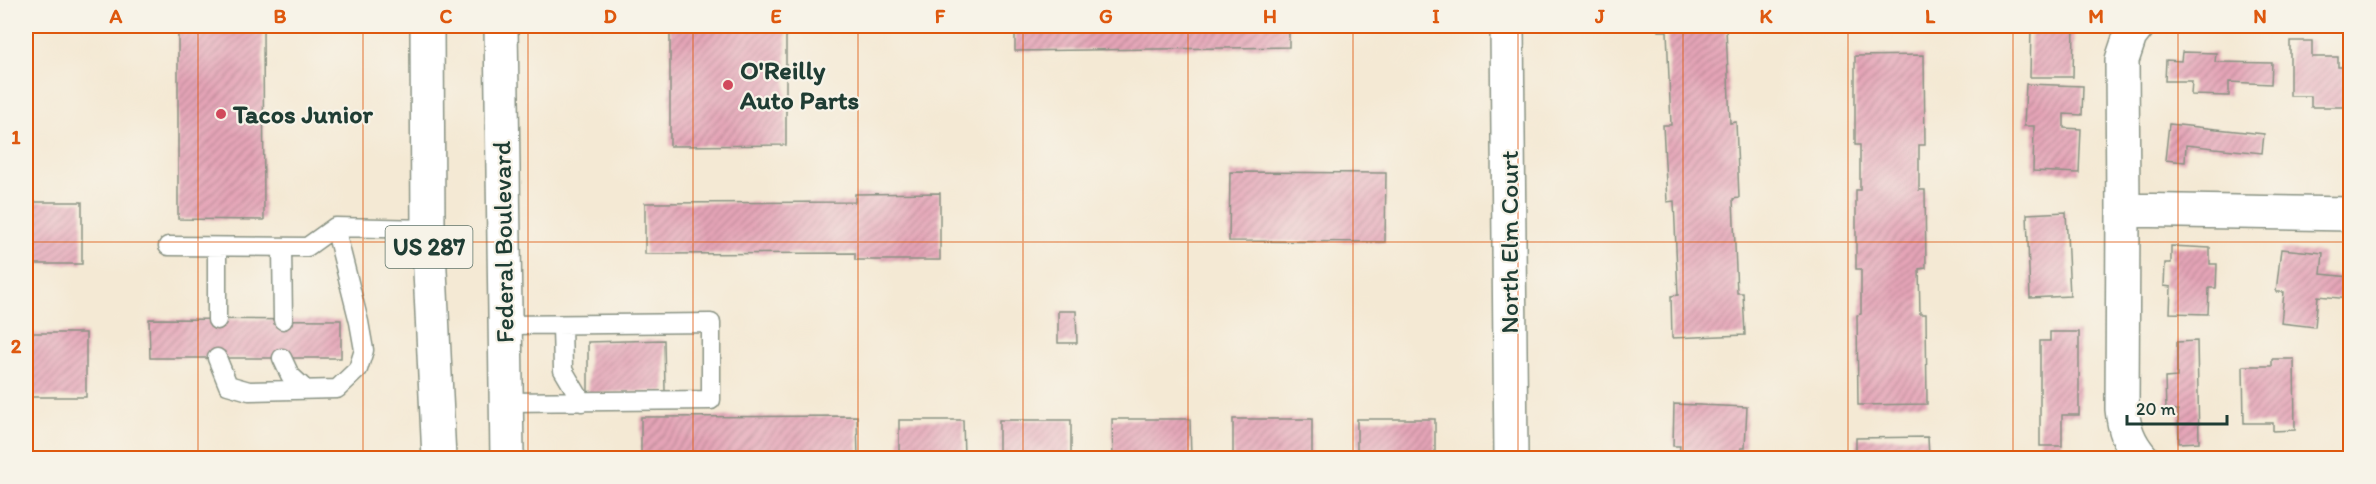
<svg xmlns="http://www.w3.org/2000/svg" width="2376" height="484" font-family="Itim,sans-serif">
  <defs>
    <pattern id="building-hatch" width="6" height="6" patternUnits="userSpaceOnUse" patternTransform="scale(1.5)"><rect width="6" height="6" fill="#e5a4b7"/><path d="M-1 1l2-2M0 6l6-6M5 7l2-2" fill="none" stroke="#b98796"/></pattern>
  </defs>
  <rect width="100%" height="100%" fill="#f7f3e8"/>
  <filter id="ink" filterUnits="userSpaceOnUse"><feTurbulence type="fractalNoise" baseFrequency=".0167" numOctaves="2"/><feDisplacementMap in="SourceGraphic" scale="12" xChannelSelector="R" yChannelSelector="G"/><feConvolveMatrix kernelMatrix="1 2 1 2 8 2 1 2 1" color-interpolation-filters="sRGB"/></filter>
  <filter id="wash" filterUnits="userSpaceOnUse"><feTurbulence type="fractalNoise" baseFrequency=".008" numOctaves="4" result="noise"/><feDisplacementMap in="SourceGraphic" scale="24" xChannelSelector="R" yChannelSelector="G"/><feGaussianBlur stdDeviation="1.35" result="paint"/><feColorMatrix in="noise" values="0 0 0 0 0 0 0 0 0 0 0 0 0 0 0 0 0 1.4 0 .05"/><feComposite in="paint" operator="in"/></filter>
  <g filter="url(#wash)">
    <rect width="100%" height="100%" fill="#f4e9d4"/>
    <g id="blocks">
      <!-- building -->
      <path fill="url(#building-hatch)" d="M178,26H263L264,220L178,219Z
        M670,26H786V145L670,146Z
        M1015,26H1289V47L1015,51Z
        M1659,26H1732L1726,28L1730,123L1736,122L1739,198L1733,199L1737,293H1743L1745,335L1672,338L1671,296L1678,295L1674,201L1667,202L1663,125H1671L1667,31H1659Z
        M2031,26H2074L2073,77H2030Z
        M2290,41H2312V57H2338V67H2350V96H2346L2345,107H2311V96H2290Z
        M2182,52L2216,53L2215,62L2272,63L2271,84L2229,82V96L2191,95L2192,81H2165L2166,60L2181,61Z
        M1924,55L1925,145H1919V190H1925L1926,268L1919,269L1920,314H1926L1927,404L1858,405L1857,315L1861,314V269H1856V190H1860V145H1855V56Z
        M2026,84L2083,86L2082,115L2064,114V128L2081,129L2079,173L2033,171L2034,126H2024Z
        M2169,124L2264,134L2262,153L2186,145L2185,162L2165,160Z
        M1230,172L1386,173L1385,242L1229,241Z
        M940,193V260H855V253L645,254V203L855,202V194Z
        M26,202H82V264H26Z
        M2066,212L2070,296L2030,298L2027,214Z
        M2171,246L2210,248V264H2217L2216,288H2209L2208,314L2170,313L2171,287L2164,286L2165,263H2171Z
        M2281,249L2323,253L2321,274L2350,277V299L2318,296L2315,327L2281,323L2284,292H2276Z
        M1058,311H1076L1077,343H1058Z
        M149,319L341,320V358H150Z
        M2050,332H2079V415H2062V446H2040V341H2050Z
        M26,333H86V397H26Z
        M664,340L665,391L588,393V342Z
        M2197,341L2199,442L2179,443L2178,410H2166L2165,378L2177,377V342Z
        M2272,359H2294L2295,430L2273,431V423H2244L2243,366H2272Z
        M1674,404L1747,407L1745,448H1741L1740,458H1679L1680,446H1673Z
        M857,416L858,458H641V417Z
        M1112,419H1190L1191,458H1113Z
        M1233,419H1312V458H1233Z
        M1357,419H1435V458H1357Z
        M899,420H963L964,458H899Z
        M999,420H1071V458H999Z
        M1928,437L1929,458H1856V438Z"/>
    </g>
  </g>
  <g filter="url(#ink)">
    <use href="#blocks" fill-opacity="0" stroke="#8a9384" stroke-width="1.5"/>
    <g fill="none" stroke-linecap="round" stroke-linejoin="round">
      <!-- service casing -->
      <g stroke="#8a9384" stroke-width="21">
        <path id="service" d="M168,246L307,247L335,227L428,229
          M217,248V320
          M282,248L283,320
          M504,325L711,323V400L506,402
          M562,325L563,370L582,402
          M217,358L228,385L249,391L337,389L358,369L364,350L359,322L335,227
          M282,358L290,375L305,389"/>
      </g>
      <!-- minor casing -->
      <g stroke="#8a9384" stroke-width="36">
        <path id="minor" d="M1507,26L1511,458
          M2138,26L2130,36L2122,60L2123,210L2350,214
          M2123,210L2122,409C2124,429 2129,443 2142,458"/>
      </g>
      <!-- primary casing -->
      <g stroke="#8a9384" stroke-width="36">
        <path id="primary" d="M427,26L428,229L439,458
          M501,26L507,458"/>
      </g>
      <!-- service -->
      <use href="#service" stroke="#fff" stroke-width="18"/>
      <!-- minor -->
      <use href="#minor" stroke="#fff" stroke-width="33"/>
      <!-- primary -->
      <use href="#primary" stroke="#fff" stroke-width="33"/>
    </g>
  </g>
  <!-- grid -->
  <path fill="none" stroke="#de580e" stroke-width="1.5" stroke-opacity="0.55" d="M198,26V458M363,26V458M528,26V458M693,26V458M858,26V458M1023,26V458M1188,26V458M1353,26V458M1518,26V458M1683,26V458M1848,26V458M2013,26V458M2178,26V458M26,242H2350"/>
  <!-- markers -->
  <g fill="#d1495b" stroke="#f7f3e8" stroke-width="2">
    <circle cx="728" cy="85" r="6"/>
    <circle cx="221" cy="114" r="6"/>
  </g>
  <g text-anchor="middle" stroke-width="4.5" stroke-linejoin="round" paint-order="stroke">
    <!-- shield labels -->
    <rect fill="#f7f3e8" stroke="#60746a" stroke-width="1.5" x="385.5" y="226" width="87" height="42" rx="4.5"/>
    <g font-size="24" font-weight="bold" fill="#1f3d34">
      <text x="429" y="255">US 287</text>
    </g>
    <!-- poi labels -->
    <g font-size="26" font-weight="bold" fill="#1f3d34" stroke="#f7f3e8" text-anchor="start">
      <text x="740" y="79">O'Reilly<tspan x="740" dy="30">Auto Parts</tspan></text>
      <text x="233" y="123">Tacos Junior</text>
    </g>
    <!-- street labels -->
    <g font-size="26" fill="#1f3d34" stroke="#f7f3e8">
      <text transform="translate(503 242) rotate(-91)" y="9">Federal Boulevard</text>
      <text transform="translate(1509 242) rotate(-90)" y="9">North Elm Court</text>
    </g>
  </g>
  <!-- margin -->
  <rect width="2376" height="484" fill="none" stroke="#f7f3e8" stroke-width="66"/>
  <!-- scale -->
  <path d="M2127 415v9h100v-9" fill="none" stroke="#1f3d34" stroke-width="3"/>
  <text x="2136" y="415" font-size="18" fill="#1f3d34" stroke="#f7f3e8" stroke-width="4.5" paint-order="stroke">20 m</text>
  <rect x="33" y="33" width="2310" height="418" fill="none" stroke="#de580e" stroke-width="2"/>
  <g font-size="20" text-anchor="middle" font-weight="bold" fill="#de580e">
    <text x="116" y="23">A</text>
    <text x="280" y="23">B</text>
    <text x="446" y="23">C</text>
    <text x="610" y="23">D</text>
    <text x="776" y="23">E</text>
    <text x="940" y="23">F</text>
    <text x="1106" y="23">G</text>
    <text x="1270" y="23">H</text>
    <text x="1436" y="23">I</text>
    <text x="1600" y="23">J</text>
    <text x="1766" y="23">K</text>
    <text x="1930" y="23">L</text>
    <text x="2096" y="23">M</text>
    <text x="2260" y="23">N</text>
    <text x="16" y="144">1</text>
    <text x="16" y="353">2</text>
  </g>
</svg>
